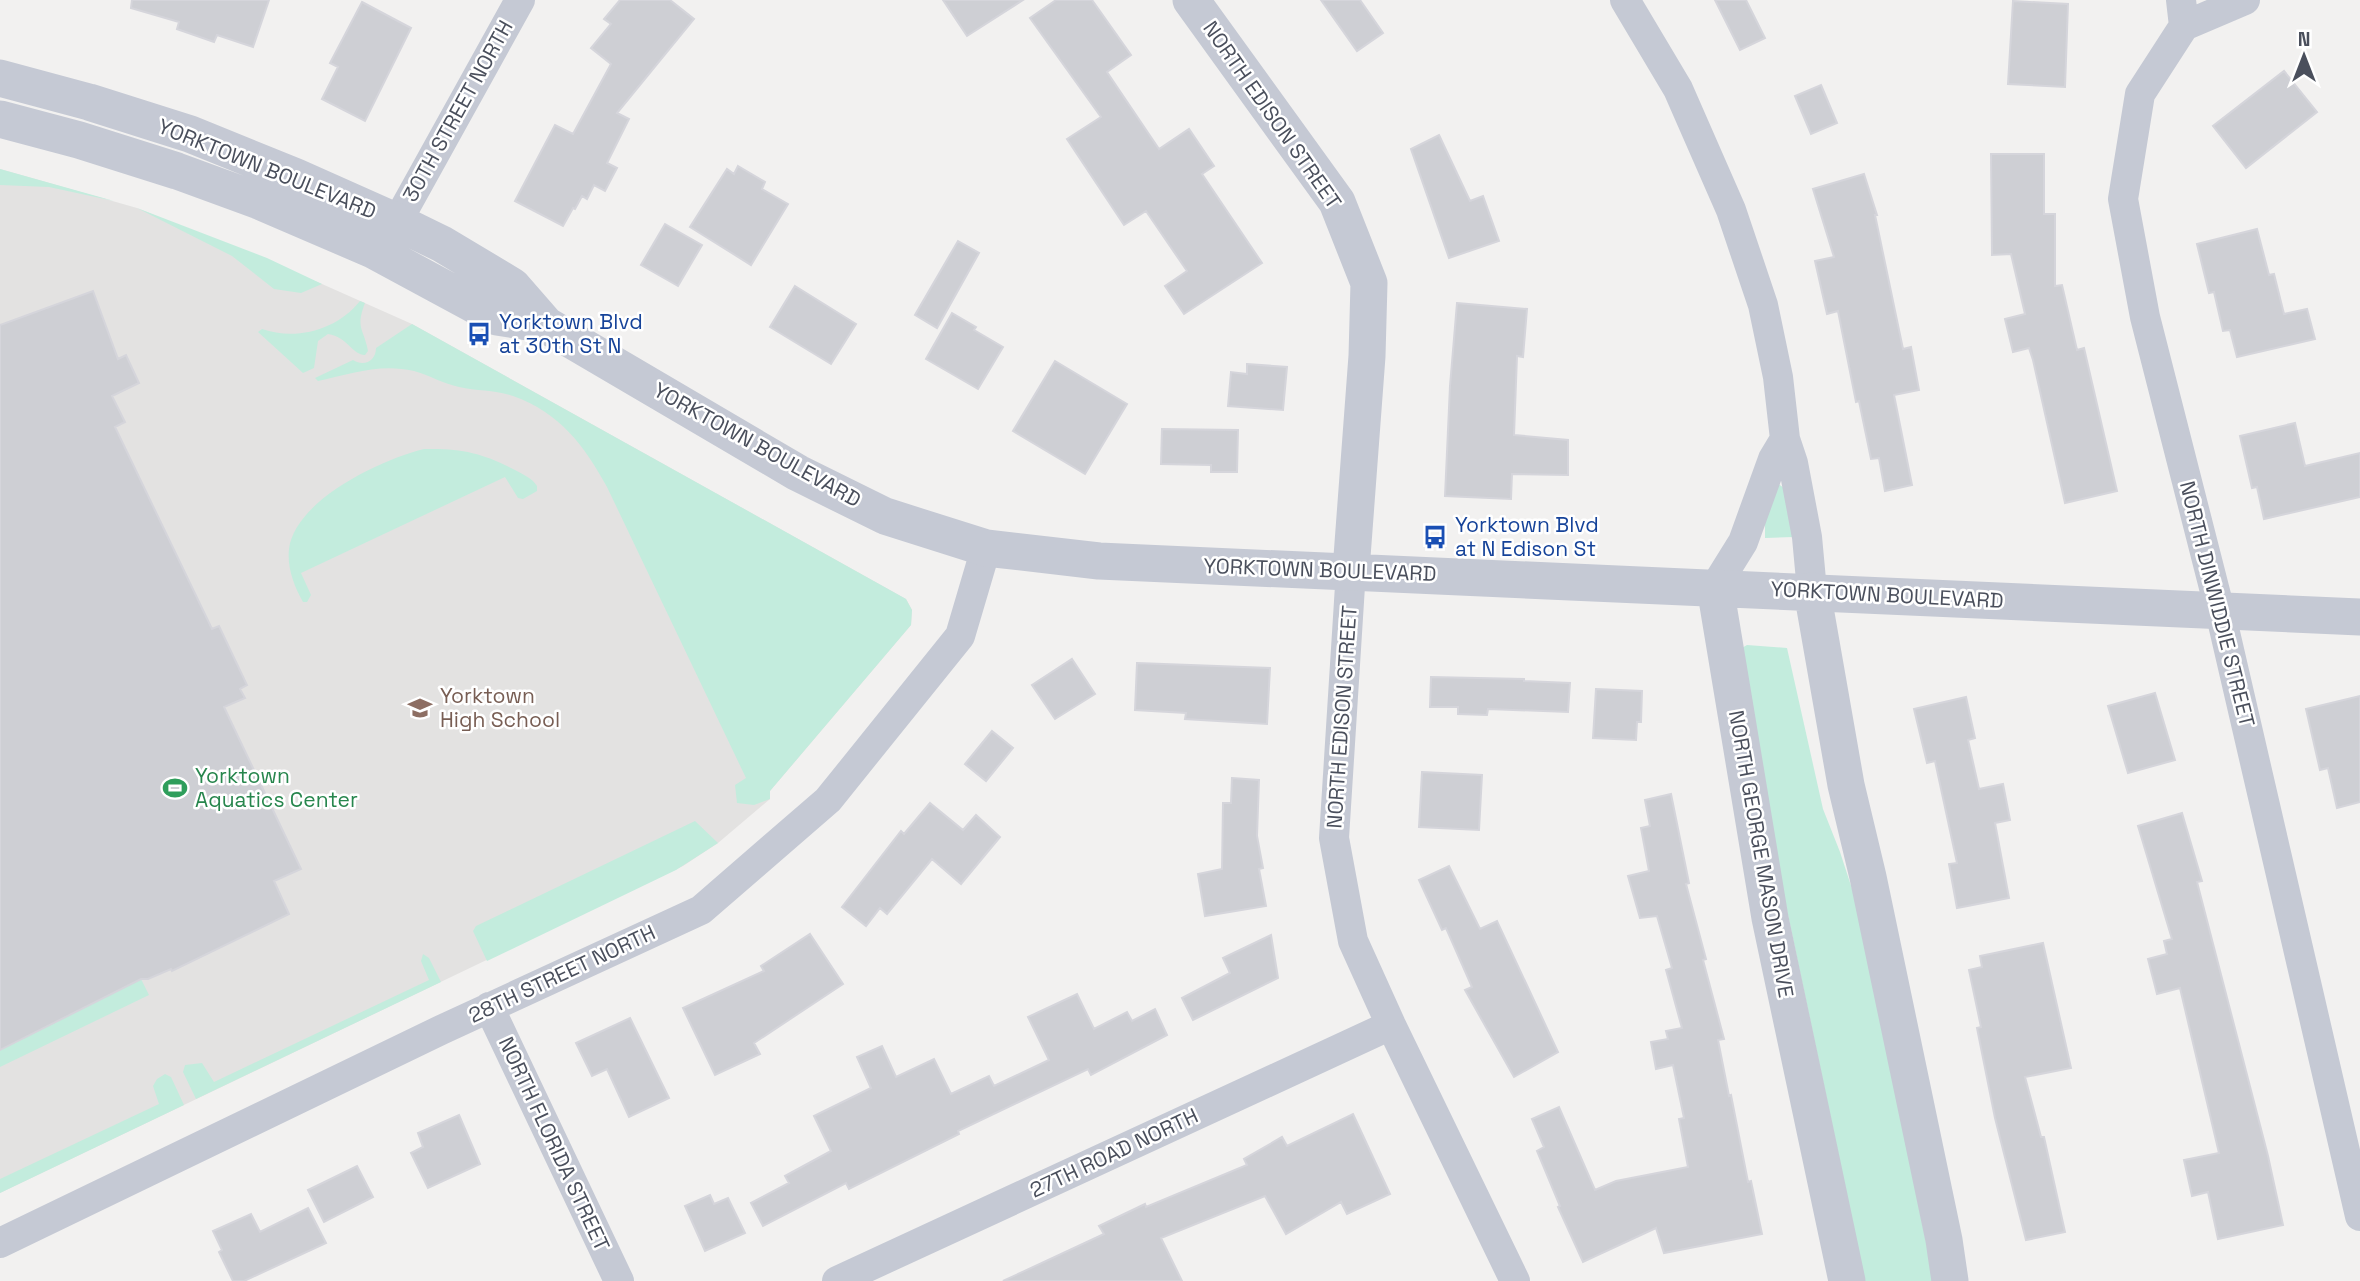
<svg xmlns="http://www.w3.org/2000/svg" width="2360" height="1281" font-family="'Space Grotesk',sans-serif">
  <rect width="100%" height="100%" fill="#f2f1f0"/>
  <!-- education -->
  <path fill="#e3e2e1" d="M0,169L137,208L322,284L412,324L906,599L912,610L911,625L770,791V799L718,843L683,866L0,1193Z"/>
  <!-- green -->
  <path fill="#c3ecdd" d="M0,169L114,201L49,187L0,185Z
    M137,208L267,258L322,284L301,293L274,289L232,256Z
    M360,301L365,303C355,329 364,328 368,351L365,355C351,354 348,337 328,334L318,341L314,368L303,373L258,332L262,329C296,341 337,330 360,301Z
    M412,324L906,599L912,610L911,625L770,791V799L754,805L737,803L735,785L746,778L607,487C584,445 560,413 513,396C496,390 477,391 459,387C444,384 429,375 414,371C380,363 350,374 318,381L315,378L353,360C364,367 376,361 376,348Z
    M424,449C461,448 483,453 515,470C524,475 532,478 537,486V491L523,499L518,498L505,477L301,573L311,595L307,602H303C294,586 287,568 289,549C295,500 382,459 424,449Z
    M1777,483L1784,488L1793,537L1765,538V517Z
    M1747,645L1787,648L1823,809L1840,852L1857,904L1934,1281H1865L1751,739L1735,652Z
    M695,821L718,843L676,870L487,961L473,931L476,926Z
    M423,954L429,958L441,982L196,1099L183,1072L185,1065L202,1063L214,1082L429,980L421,961Z
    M141,979L149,995L0,1067V1046Z
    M165,1074L171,1077L184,1105L0,1193V1179L159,1104L153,1086L157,1079Z"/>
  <!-- building -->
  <path fill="#cecfd4" stroke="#d5d5db" stroke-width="2" d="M132,0H269L253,47L217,35L214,42L177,29L179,22L131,8Z
    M620,0H670L694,19L617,113L629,119L607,163L617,168L605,191L594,185L587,199L582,196L575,209L573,208L563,226L515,201L555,125L573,134L611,64L591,48L611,24L604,19Z
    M943,0H1023L967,36Z
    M1056,0H1092L1131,55L1107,72L1159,149L1189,129L1214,166L1202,174L1262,263L1184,314L1165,286L1187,271L1146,211L1124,225L1067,139L1101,117L1030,18Z
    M1321,0H1360L1383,33L1357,51Z
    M1715,0H1746L1765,38L1740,50Z
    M2013,1L2068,4L2065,87L2008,84Z
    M362,2L411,28L365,121L322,99L338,67L330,63Z
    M2284,71L2317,112L2246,168L2213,126Z
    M1821,85L1837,123L1811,134L1795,96Z
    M1439,135L1470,201L1483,196L1499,241L1449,258L1411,149Z
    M1991,154H2044V214H2055V286L2062,285L2077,350L2084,348L2117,491L2065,503L2033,360L2029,348L2013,352L2005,319L2025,314L2011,254L1992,255Z
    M738,166L765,182L762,189L788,204L751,265L690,227L727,169L734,174Z
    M1864,174L1877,215H1875L1903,349L1911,347L1919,390L1894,395L1912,485L1885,491L1879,458L1871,459L1859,401L1856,402L1838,311L1827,314L1815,261L1834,257L1813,189Z
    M665,224L702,245L678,286L641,265Z
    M2257,229L2269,275L2274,274L2284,314L2307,309L2315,339L2237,357L2230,330L2223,331L2214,292L2209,293L2197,244Z
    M958,241L979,253L937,328L915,315Z
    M795,286L856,324L831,364L770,327Z
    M93,291L118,359L126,355L139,383L112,396L125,422L115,427L212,629L219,626L247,685L240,689L245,698L224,707L301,869L274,881L289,914L172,971L171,969L148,979H141L0,1050V325Z
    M1457,303L1527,309L1523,357L1517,356L1514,435L1568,440V475L1512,474L1511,499L1445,496L1450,386Z
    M952,313L976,327L974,330L1003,347L978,389L926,359Z
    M1055,361L1127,404L1085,474L1013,431Z
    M1247,364L1287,367L1283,410L1228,406L1231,372L1247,374Z
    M2295,423L2305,466L2360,453V497L2264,519L2257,487L2252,488L2240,436Z
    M1162,429L1238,430L1237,472H1211V465L1161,464Z
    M1072,659L1095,694L1055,719L1032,685Z
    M1137,663L1270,668L1267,724L1185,719L1186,713L1135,710Z
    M1431,677L1524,679V681L1570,683L1568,712L1488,709L1487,715L1458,714V707H1430Z
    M1596,689L1642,691L1641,722H1637L1636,740L1593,738Z
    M2155,693L2175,760L2128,773L2108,706Z
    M2360,696V802L2337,808L2328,768L2320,770L2306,709Z
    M1966,697L1975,738L1968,740L1979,789L2003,784L2010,820L1995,823L2009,898L1957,908L1949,864L1957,863L1935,761L1927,763L1914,709Z
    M992,731L1013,748L986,781L965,764Z
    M1422,772L1482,775L1479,830L1419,827Z
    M1232,778L1259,780L1257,836L1263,868L1259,869L1266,906L1205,916L1198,874L1222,869L1223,803H1231Z
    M1671,794L1689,883L1686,884L1706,959L1703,960L1724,1039L1718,1040L1729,1096L1731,1095L1748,1182L1751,1181L1762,1234L1664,1253L1656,1228L1583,1262L1558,1207L1560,1206L1537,1151L1544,1147L1532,1119L1559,1107L1595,1190L1616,1181L1688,1167L1679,1119L1684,1118L1673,1065L1656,1069L1651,1042L1668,1039L1666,1031L1682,1028L1666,970L1672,968L1657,916L1640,918L1628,876L1649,871L1641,828L1650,826L1645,800Z
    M930,803L963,830L976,815L1000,837L961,884L932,859L887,914L880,908L866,926L842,907L901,831L904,834Z
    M2182,813L2202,881L2197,882L2268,1156L2283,1225L2218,1239L2208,1192L2192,1196L2184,1160L2219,1153L2180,988L2157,994L2148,959L2167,954L2164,941L2172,939L2138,826Z
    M1449,866L1480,929L1497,921L1558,1052L1514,1077L1465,990L1472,987L1446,928L1442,930L1419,880Z
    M810,934L843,984L754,1043L760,1054L715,1075L683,1008L764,971L761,966Z
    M1271,935L1278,978L1193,1020L1182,998L1230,973L1223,958Z
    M2043,943L2071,1068L2025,1077L2041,1137H2044L2065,1232L2026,1240L1995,1118L1977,1028L1981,1027L1969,970L1982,967L1980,956Z
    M1077,994L1094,1029L1127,1012L1132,1021L1155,1009L1167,1035L1091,1075L1088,1069L958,1131L959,1134L849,1189L846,1183L763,1226L751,1203L789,1183L785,1176L831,1151L814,1116L871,1088L857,1057L882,1046L896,1077L934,1059L951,1094L989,1076L994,1086L1049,1060L1028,1017Z
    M630,1018L669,1098L629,1117L607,1069L592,1076L576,1043Z
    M1353,1114L1390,1194L1347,1214L1341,1202L1286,1234L1265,1196L1161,1238L1182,1281H1003L1104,1234L1099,1226L1145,1204L1146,1207L1247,1165L1244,1159L1282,1137L1287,1146Z
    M459,1115L480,1164L428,1188L411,1153L423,1147L418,1133Z
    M357,1166L373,1197L324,1222L308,1190Z
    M710,1195L714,1204L728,1198L745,1233L705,1251L685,1206Z
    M308,1208L326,1243L244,1281H233L219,1252L222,1250L213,1231L251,1214L260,1232Z"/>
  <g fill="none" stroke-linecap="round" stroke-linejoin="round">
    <!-- minor -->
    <path stroke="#c5c9d4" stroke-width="30" d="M1625,0L1678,89L1731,210L1763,305L1778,377L1785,439L1793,463L1807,537L1812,591
      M2181,0L2184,26L2140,94L2123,199L2145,317L2220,611L2360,1216
      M2184,26L2245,0
      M397,222L520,0
      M1351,570L1334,838L1353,941L1391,1025L1515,1281
      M1715,587L1743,542L1773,459L1785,439
      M489,1007L619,1281
      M0,1243L441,1030L701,910L828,800L960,636L986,548
      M837,1281L1391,1025"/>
    <!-- tertiary -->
    <path stroke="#c5c9d4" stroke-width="37" d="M1191,0L1337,202L1369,283L1367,356L1351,570
      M0,78L89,102L190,134L296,177L397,222L442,244L512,286L546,325L798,473L885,516L986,548L1099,561L2360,617
      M0,119L79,140L177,171L259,201L373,250L497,317L546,325
      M1715,587L1770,918L1847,1281
      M1812,591L1846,785L1868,877L1944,1240L1950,1281"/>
  </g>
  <!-- icons -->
  <defs>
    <g id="bus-bare" transform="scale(1.89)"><path d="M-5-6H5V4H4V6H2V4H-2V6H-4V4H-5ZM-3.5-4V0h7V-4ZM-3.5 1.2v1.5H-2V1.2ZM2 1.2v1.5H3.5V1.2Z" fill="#1a4fb4" stroke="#fff" stroke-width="2.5" paint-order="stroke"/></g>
    <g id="school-bare" transform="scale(1.89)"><path d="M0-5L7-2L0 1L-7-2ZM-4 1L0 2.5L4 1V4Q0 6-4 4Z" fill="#8d6e63" stroke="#fff" stroke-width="2.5" paint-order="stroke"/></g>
    <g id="stadium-bare" transform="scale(1.89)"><path d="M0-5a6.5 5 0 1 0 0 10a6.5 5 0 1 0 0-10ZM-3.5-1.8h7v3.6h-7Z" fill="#2e9e5b" stroke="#fff" stroke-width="2.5" paint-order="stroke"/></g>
  </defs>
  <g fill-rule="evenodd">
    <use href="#bus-bare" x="479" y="334"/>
    <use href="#bus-bare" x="1435" y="537"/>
    <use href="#school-bare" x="420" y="708"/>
    <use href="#stadium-bare" x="175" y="788"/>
  </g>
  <g text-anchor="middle" stroke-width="5" stroke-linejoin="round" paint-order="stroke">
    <!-- street labels -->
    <g font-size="21" fill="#4a4f5c" stroke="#fff">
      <text transform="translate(458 111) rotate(-61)" y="7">30TH STREET NORTH</text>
      <text transform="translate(1272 115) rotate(55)" y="7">NORTH EDISON STREET</text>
      <text transform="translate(267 169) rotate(22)" y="7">YORKTOWN BOULEVARD</text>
      <text transform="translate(757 445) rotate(29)" y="7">YORKTOWN BOULEVARD</text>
      <text transform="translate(1320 570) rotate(2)" y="7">YORKTOWN BOULEVARD</text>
      <text transform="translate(1887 595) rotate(3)" y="7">YORKTOWN BOULEVARD</text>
      <text transform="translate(2217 604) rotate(76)" y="7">NORTH DINWIDDIE STREET</text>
      <text transform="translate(1342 717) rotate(-86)" y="7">NORTH EDISON STREET</text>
      <text transform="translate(1761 854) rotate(80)" y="7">NORTH GEORGE MASON DRIVE</text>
      <text transform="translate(562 974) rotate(-25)" y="7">28TH STREET NORTH</text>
      <text transform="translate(554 1144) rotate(65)" y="7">NORTH FLORIDA STREET</text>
      <text transform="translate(1114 1153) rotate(-25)" y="7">27TH ROAD NORTH</text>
    </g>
    <!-- transit labels -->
    <g font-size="21" fill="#164399" stroke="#fff" text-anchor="start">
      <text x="499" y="329">Yorktown Blvd<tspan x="499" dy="24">at 30th St N</tspan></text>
      <text x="1455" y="532">Yorktown Blvd<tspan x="1455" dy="24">at N Edison St</tspan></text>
    </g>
    <!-- education labels -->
    <g font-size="21" fill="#785e54" stroke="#fff" text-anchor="start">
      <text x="440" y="703">Yorktown<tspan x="440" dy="24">High School</tspan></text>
    </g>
    <!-- leisure labels -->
    <g font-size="21" fill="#27864d" stroke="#fff" text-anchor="start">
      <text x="195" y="783">Yorktown<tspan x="195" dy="24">Aquatics Center</tspan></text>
    </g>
  </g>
  <!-- north arrow -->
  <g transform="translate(2304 56)" stroke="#ffffff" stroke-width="5" paint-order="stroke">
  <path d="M0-5L12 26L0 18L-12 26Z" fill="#4a4f5c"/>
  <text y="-10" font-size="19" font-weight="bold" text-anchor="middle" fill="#4a4f5c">N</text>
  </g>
</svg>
